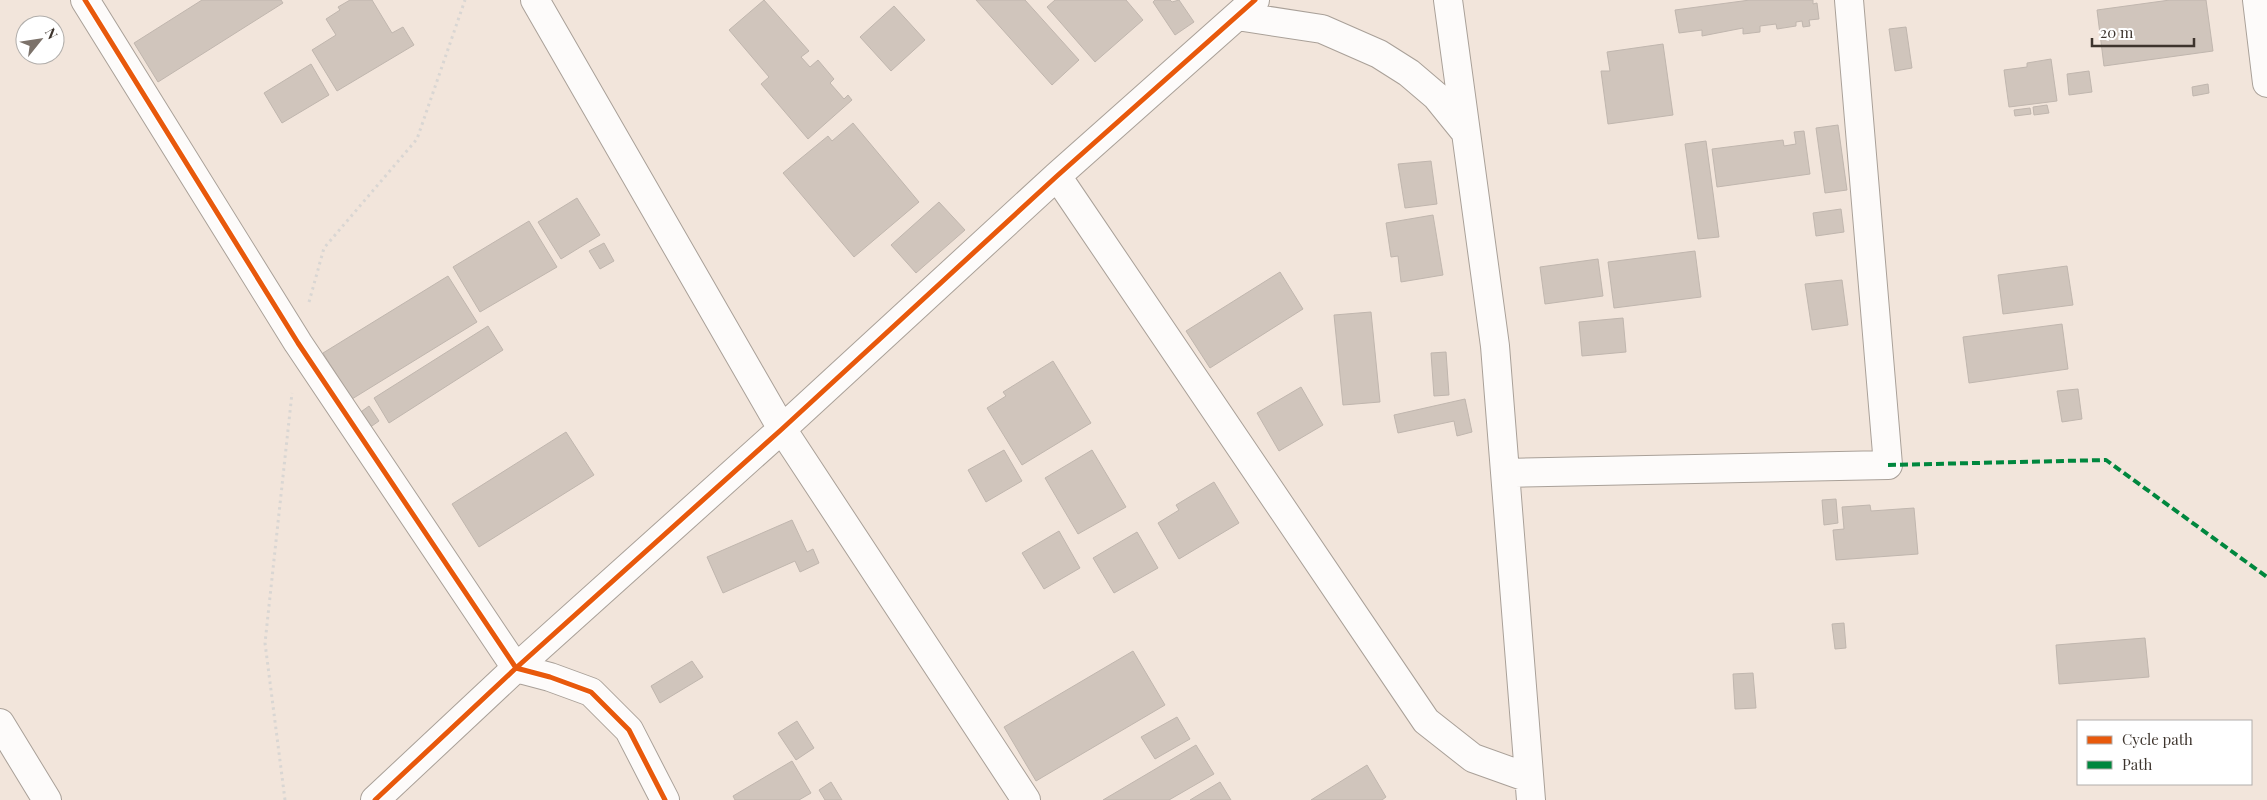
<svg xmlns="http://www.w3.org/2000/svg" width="2267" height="800" font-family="'Playfair Display',serif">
  <rect width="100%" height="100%" fill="#f2e5db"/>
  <!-- building -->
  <path fill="#d0c5bc" stroke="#c0b6ae" d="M202,0H281L283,3L158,82L134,43Z
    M350,0H372L392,33L403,27L414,45L337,91L312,50L336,35L326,19L340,10L338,7Z
    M764,0L809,51L801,57L810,67L818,60L834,79L830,83L844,99L848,95L852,100L808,139L761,84L769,77L729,30Z
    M976,0H1025L1079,60L1052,85Z
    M1055,0H1126L1143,20L1095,62L1047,7Z
    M1155,0H1170L1172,2L1179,0L1194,22L1175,35L1153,2Z
    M1750,0H1813V4L1817,3L1819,19L1809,20L1810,26L1803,27L1802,21L1796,22V26L1777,29L1776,24L1760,26V32L1743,34V28L1702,36V30L1679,33L1675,10Z
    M2170,0H2206L2213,51L2104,66L2097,10Z
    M894,6L925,40L891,71L860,37Z
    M1906,27L1912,68L1895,71L1889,29Z
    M1663,44L1673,115L1608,124L1601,71H1610L1607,52Z
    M2051,59L2057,101L2009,107L2004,70L2027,67V63Z
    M311,64L329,95L282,123L264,93Z
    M2089,71L2092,92L2069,95L2067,74Z
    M2208,84L2209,93L2193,96L2192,87Z
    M2047,105L2049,113L2034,115L2033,107Z
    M2030,108L2031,114L2015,116L2014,110Z
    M853,123L919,202L854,257L783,173L828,136L832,141Z
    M1838,125L1847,190L1825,193L1816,128Z
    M1804,131L1810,174L1717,187L1712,149L1783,140L1784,146L1796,144L1794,132Z
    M1706,141L1719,237L1698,239L1685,144Z
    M1431,161L1437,204L1405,208L1398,164Z
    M577,198L600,235L561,259L538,222Z
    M939,202L965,230L916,273L891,245Z
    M1841,209L1844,232L1816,236L1813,213Z
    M1433,215L1443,275L1401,282L1398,256L1391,257L1386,223Z
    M529,221L557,267L480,312L453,267Z
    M604,243L614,261L600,269L589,251Z
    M1695,251L1701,297L1614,308L1608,262Z
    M1598,259L1603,296L1545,304L1540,267Z
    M2067,266L2073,305L2003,314L1998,275Z
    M1280,272L1303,309L1210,368L1186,331Z
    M448,276L477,322L352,399L323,353Z
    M1842,280L1848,325L1812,330L1805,284Z
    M1371,312L1380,402L1343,405L1334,315Z
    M1623,318L1626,352L1582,356L1579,322Z
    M2062,324L2068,369L1969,383L1963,337Z
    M488,326L503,350L389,423L374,398Z
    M1446,352L1449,395L1434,396L1431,353Z
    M1053,361L1091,423L1022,465L987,408L1006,396L1003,392Z
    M1301,387L1323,425L1279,451L1257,413Z
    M2078,389L2082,419L2062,422L2057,391Z
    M1465,399L1472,432L1457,436L1454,421L1398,433L1394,415Z
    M369,406L379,421L369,428L358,414Z
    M566,432L594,475L479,547L452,504Z
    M1004,450L1022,481L986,502L968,470Z
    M1092,450L1126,507L1078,534L1045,478Z
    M1214,482L1239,523L1179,559L1158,523L1179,510L1176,505Z
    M1836,499L1838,523L1824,525L1822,500Z
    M1870,505L1871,511L1914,508L1918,554L1836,560L1833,530L1844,529L1842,507Z
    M792,520L807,552L813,549L819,563L800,572L795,561L723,593L707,557Z
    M1059,531L1080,568L1044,589L1022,553Z
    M1137,532L1158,568L1114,593L1093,558Z
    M1844,623L1846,648L1835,649L1832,624Z
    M2145,638L2149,677L2059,684L2056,645Z
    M1133,651L1165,705L1036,781L1004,727Z
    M692,661L703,677L660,703L651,686Z
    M1753,673L1756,708L1735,709L1733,674Z
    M1177,717L1190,739L1155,759L1141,737Z
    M797,721L814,748L796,760L778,733Z
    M1196,745L1214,774L1169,800H1103Z
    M792,761L811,793L799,800H735L733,796Z
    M1367,765L1386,797L1382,800H1311Z
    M831,782L842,800H825L819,790Z
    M1220,782L1231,800H1190Z"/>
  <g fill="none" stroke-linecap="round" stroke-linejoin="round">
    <!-- minor casing -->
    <g stroke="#a9a098" stroke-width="30">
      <path id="minor" d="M85,0L298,343L516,668L550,677L591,692L629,730L665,800
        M535,0L782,429L1026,800
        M1448,0L1495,346L1531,800
        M2257,0L2267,83
        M1237,16L1322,29L1379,54L1409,73L1436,96L1466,133
        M1057,176L1426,721L1473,758L1529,778
        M1505,473L1888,465L1849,0
        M0,723L47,800
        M375,800L516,668L782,429L1057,176L1255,0"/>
    </g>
    <!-- path -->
    <path stroke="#d9d6d3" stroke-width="3" stroke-dasharray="2.5 4" stroke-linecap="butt" d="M309,302L324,248L417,139L465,0
      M285,800L265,643L292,393"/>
    <!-- minor -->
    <use href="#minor" stroke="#fdfbfa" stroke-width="28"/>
    <!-- quiet -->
    <path stroke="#00873e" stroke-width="4" stroke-dasharray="8 4" stroke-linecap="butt" d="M1888,465L2106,460L2267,577"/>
    <!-- cycleway casing -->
    <g stroke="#fff" stroke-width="8">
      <path id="cycleway" d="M85,0L298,343L516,668L550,677L591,692L629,730L665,800
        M375,800L516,668L782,429L1057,176L1255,0"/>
    </g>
    <!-- cycleway -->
    <use href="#cycleway" stroke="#e8590c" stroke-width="5"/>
  </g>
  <!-- legend -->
  <rect x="2077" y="720" width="175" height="65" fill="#ffffff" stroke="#b1aeab"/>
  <rect x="2087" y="736" width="25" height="8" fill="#e8590c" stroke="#b1aeab"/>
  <text x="2122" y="745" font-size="15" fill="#3d342d">Cycle path</text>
  <rect x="2087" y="761" width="25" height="8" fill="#00873e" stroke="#b1aeab"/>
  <text x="2122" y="770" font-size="15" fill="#3d342d">Path</text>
  <!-- north arrow -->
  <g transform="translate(40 40) rotate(60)"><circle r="24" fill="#ffffff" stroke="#b1aeab"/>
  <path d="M0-4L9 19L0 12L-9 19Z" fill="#7c726a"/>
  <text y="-8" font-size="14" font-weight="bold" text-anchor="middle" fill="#3d342d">N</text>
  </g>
  <!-- scale -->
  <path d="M2092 38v8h102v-8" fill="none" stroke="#3d342d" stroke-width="2.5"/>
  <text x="2100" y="38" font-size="15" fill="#3d342d" stroke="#ffffff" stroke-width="4" paint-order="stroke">20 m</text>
</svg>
